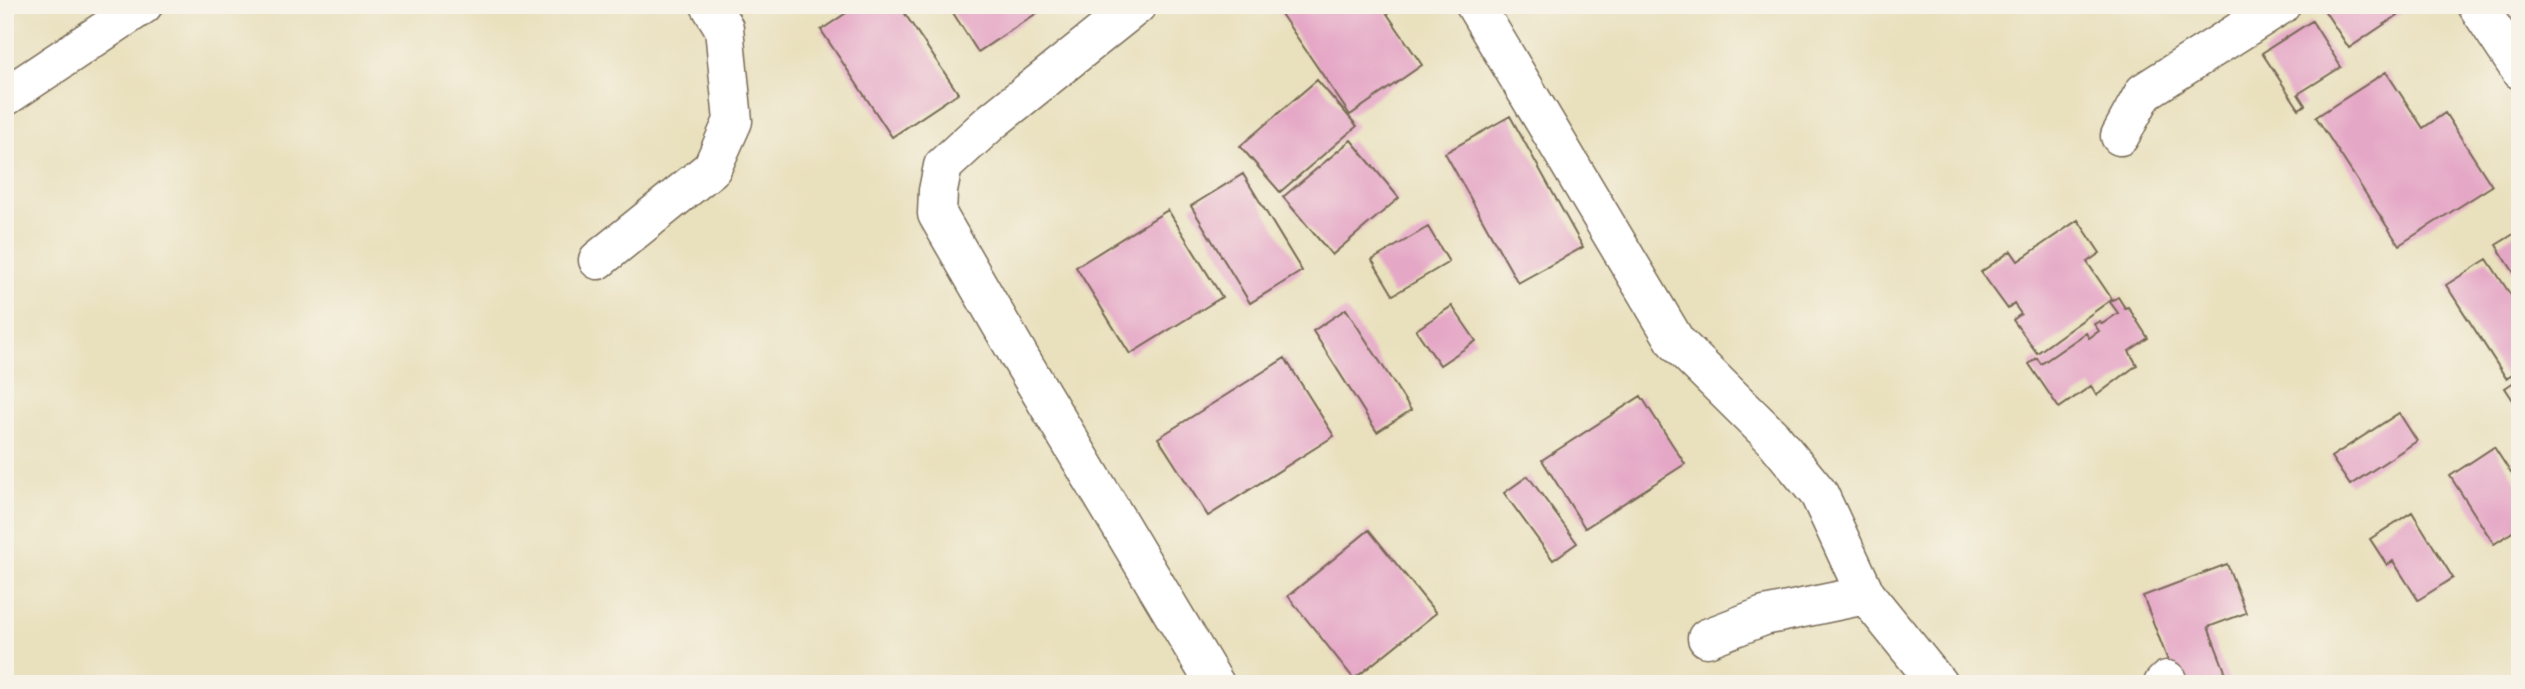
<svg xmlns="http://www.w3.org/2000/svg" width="2525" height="689" font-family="Vollkorn,serif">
  <rect width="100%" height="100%" fill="#f7f3e8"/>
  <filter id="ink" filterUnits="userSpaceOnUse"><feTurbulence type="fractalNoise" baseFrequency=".0143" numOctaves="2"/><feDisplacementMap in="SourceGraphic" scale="14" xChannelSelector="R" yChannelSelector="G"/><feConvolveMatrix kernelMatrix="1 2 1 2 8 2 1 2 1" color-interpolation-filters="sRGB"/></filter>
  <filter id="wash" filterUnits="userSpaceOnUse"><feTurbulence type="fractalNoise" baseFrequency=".00686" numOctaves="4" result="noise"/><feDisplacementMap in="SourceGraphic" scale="28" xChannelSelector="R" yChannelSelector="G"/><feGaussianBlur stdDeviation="1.57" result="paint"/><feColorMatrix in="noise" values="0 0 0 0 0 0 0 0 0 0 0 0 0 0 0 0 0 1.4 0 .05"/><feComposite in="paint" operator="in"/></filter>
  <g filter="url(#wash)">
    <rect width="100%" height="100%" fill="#e9e0bd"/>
    <g id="blocks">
      <!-- building -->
      <path fill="#e5a7c6" d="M858,5H899L958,93L892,137L821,30Z
        M948,5H1049L978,52Z
        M1275,5H1381L1422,65L1350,115Z
        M2325,5H2401L2404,11L2349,48L2322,7Z
        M2312,21L2341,67L2298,94L2305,105L2299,109L2262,53Z
        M2386,72L2423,128L2445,113L2492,186L2399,245L2316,117Z
        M1317,80L1357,126L1280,192L1240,146Z
        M1510,116L1583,247L1518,283L1445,153Z
        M1351,140L1399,198L1332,255L1283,197Z
        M1243,174L1302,271L1250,303L1191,206Z
        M1168,210L1222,297L1130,354L1076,267Z
        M2078,220L2100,253L2087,262L2112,299L2037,353L2013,320L2021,314L2014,304L2008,309L1981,272L2011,251L2018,261Z
        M1428,227L1449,262L1393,295L1372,260Z
        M2520,230V282L2496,245Z
        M2487,259L2520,309V369L2506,378L2446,285Z
        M2118,297L2125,308L2128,307L2148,338L2129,351L2137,365L2097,395L2091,386L2059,408L2029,364L2037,358L2041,364L2086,333L2089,338L2099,331L2094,324L2100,321L2102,324L2118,313L2110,302Z
        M1452,306L1476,341L1440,365L1416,330Z
        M1346,309L1411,410L1377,432L1313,331Z
        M1285,358L1334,436L1208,516L1158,438Z
        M2520,378V411L2505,388Z
        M1641,396L1685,464L1585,528L1542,460Z
        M2399,413L2417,441L2350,485L2331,457Z
        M2494,447L2520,487V527L2494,544L2450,476Z
        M1528,476L1577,543L1553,560L1504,493Z
        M2412,512L2453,578L2418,600L2393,561L2387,565L2370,539Z
        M1369,530L1436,613L1354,679L1288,596Z
        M2227,564L2246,613L2208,627L2230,684H2177L2143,596Z"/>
    </g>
  </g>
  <g filter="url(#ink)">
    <use href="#blocks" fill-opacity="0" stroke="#786a56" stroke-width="2"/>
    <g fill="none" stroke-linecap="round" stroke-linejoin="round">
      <!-- minor casing -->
      <g stroke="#786a56" stroke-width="41">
        <path id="minor" d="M1137,5L991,122L943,166L938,191L937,214L1022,361L1215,684
          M1475,5L1676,342L1773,438L1819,494L1866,595L1938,684
          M2477,5L2520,70
          M5,97L143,5
          M2120,136L2144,92L2281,5
          M598,260L712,168L733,121L724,28L710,5
          M1707,638L1764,616L1866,595
          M2163,684L2167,680"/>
      </g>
      <!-- minor -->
      <use href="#minor" stroke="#fff" stroke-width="38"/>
    </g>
  </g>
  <!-- margin -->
  <rect width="2525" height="689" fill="none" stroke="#f7f3e8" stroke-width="28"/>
</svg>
